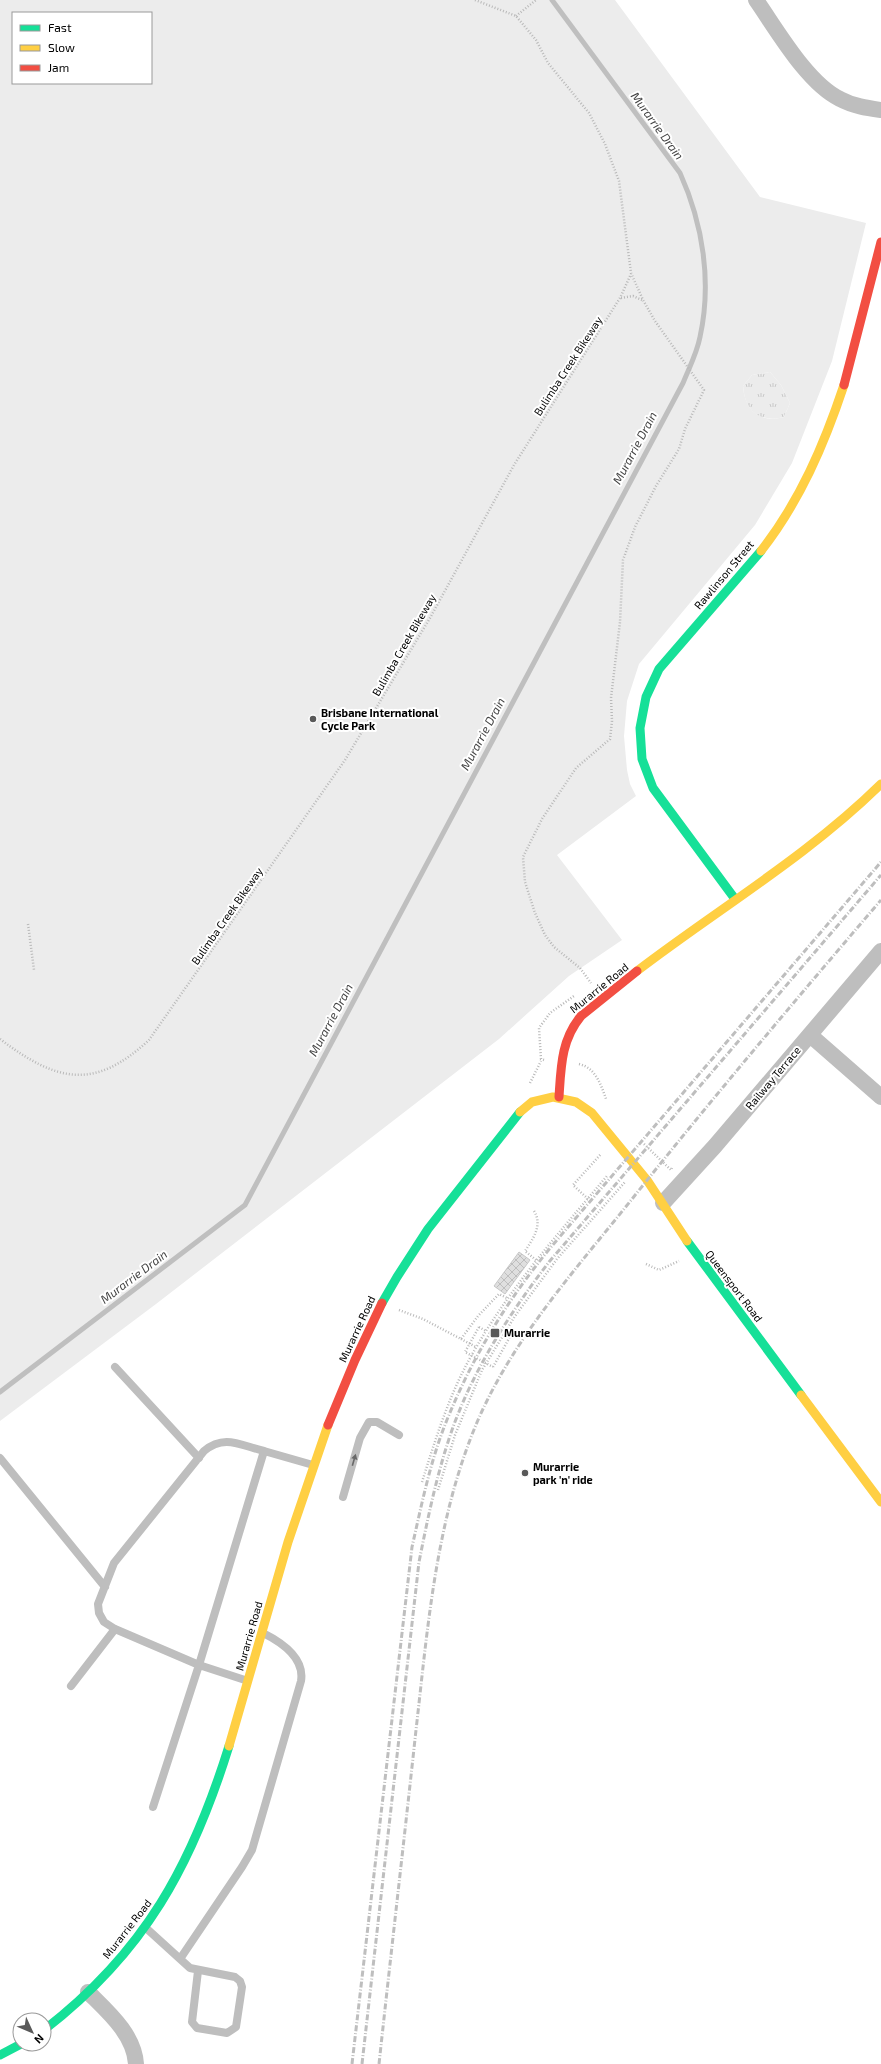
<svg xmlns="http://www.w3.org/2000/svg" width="881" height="2064" font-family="'Exo 2',sans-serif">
  <defs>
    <pattern id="park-tufts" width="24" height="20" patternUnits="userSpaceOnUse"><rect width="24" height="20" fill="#ececec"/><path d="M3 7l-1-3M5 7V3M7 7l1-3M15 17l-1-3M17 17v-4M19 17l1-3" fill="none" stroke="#c9c9c9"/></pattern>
    <pattern id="building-cross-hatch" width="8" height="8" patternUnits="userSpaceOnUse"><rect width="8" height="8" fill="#dfdfdf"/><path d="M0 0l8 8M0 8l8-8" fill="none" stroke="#bebebe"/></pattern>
  </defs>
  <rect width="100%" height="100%" fill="#fff"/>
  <!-- park -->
  <path fill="url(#park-tufts)" d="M770,372L781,385L790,403L784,417C758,423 745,411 743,386L752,375Z"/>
  <!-- pitch -->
  <path fill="#ececec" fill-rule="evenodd" d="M0,0H615L760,197L866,223L832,361L792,463L755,525L639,664L627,701L624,736L627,770L630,784L636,796L557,855L622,940L569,976L499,1039L156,1304L0,1421ZM13,13H151V83H13ZM770,372L781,385L790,403L784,417C759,423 745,411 743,386L752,375Z"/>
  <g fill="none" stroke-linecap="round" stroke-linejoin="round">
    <!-- stream -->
    <path stroke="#bfbfbf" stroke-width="5" d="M0,1392L245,1205L683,383C689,368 697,353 700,337C712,282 703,224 680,173L552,0"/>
  </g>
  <!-- building -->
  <path fill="url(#building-cross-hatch)" stroke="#c7c7c7" d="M519,1252L530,1260L505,1294L494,1286Z"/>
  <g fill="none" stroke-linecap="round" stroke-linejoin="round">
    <!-- path -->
    <path stroke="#b9b9b9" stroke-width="2.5" stroke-dasharray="1 2" stroke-linecap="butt" d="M475,0L516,16L536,40L548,63L589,113L605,144L619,181L631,273L643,300L655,321L704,390L685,429L679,449L656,486L635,527L623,560L620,622L611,698L612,721L610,739L576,768L542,819L523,857L525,882L535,913L545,935L554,947L580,968L591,983
      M516,16L536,0
      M621,298L633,296L642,300
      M28,924L34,970
      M0,1039C57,1082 94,1091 149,1040L345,760L430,618L514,465L620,298L631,274
      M544,1060L541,1059L539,1028L550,1013L574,996
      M579,1064C596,1068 601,1085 606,1099
      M530,1083L541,1061
      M644,1144L671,1170L672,1168
      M588,1199L573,1185L601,1154
      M534,1211C543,1225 533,1239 525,1251L536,1260
      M646,1264L659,1270L679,1261
      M399,1310L423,1319L461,1339L478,1316L499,1294L507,1298
      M479,1327L486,1331
      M461,1339L476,1347
      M493,1367L511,1335L506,1332
      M422,1482C435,1441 448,1398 469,1360C506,1292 557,1235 607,1176
      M438,1490L455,1435L482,1370L515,1316L557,1259L625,1182"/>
    <!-- lane -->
    <path stroke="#bebebe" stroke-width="8" d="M115,1367L199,1458
      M0,1458L105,1587
      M343,1497L360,1438L369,1422H377L399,1435
      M248,1681L199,1665L264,1451L313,1465
      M71,1686L115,1629
      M153,1807L199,1665L115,1629L104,1622L99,1613L98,1604L114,1563L204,1451C224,1434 240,1445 264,1451
      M146,1928L190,1968L235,1977L240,1981L242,1987L236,2027L227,2033L197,2028L192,2022L198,1971
      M180,1959L242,1867L252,1850L301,1681C305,1657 281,1642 263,1633"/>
    <!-- street -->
    <path stroke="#bebebe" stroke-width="16" d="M756,0C777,30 807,83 840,99C853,106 867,108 881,110
      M810,1035L881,1097
      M663,1203L715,1146L881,951
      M88,1992C108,2012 134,2034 136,2064"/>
    <!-- fast -->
    <path stroke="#16e098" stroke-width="9" d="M735,899L653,788L642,759L640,728L646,697L659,669L761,551
      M687,1241L801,1395
      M382,1303L397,1277L428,1229L520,1112
      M44,2030C145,1952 192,1865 229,1746
      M0,2055L21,2044"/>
    <!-- slow -->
    <path stroke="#ffcf43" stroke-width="9" d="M761,551C800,501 824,445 844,385
      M637,971C718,909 808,856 881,784
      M520,1112L532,1102L553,1097L576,1102L592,1113L647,1180L687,1241
      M801,1395L881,1502
      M229,1746L288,1542L328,1425"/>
    <!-- jam -->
    <path stroke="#f24e42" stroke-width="9" d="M844,385L881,242
      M559,1097C561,1067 561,1040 581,1016L637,971
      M328,1425L355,1360L382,1303"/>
    <!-- rail -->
    <path stroke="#bebebe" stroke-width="3" stroke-dasharray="6 2 1 2" stroke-linecap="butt" d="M352,2064L412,1547C422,1503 431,1457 449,1415C474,1354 509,1298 551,1247L881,862
      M362,2064L419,1562C428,1517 437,1473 452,1430C474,1368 510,1313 549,1262L881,875
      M379,2064C391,1953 404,1841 416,1730C428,1625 436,1518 478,1420C515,1335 579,1266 636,1194C716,1094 798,997 881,900"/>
    <!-- path-bridge -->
    <path stroke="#b9b9b9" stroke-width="2.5" stroke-dasharray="1 2" stroke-linecap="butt" d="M479,1327L465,1352L493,1367"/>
  </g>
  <!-- one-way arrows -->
  <defs><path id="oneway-solid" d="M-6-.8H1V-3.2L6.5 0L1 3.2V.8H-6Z"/></defs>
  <use fill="#686868" href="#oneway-solid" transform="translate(354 1460) rotate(-74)"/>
  <!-- markers -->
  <g fill="#595959" stroke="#fff" stroke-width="1.5">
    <circle cx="313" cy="719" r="4"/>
    <rect x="490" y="1328" width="10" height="10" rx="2"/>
    <circle cx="525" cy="1473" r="4"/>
  </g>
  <g text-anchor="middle" stroke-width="4" stroke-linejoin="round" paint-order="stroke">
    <!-- street labels -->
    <g font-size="11" fill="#000" stroke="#fff">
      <text transform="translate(568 366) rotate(-57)" y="4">Bulimba Creek Bikeway</text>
      <text transform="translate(724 575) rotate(-50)" y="4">Rawlinson Street</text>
      <text transform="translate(404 645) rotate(-60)" y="4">Bulimba Creek Bikeway</text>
      <text transform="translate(227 916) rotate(-55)" y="4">Bulimba Creek Bikeway</text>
      <text transform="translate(599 988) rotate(-39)" y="4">Murarrie Road</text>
      <text transform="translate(773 1078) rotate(-50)" y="4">Railway Terrace</text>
      <text transform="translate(734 1286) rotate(53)" y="4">Queensport Road</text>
      <text transform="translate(357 1329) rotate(-65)" y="4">Murarrie Road</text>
      <text transform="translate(249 1636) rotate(-74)" y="4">Murarrie Road</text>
      <text transform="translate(127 1929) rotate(-52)" y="4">Murarrie Road</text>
    </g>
    <!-- poi labels -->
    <g font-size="11" font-weight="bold" fill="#000" stroke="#fff" text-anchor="start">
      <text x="321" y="717">Brisbane International<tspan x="321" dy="13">Cycle Park</tspan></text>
      <text x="504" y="1337">Murarrie</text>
      <text x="533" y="1471">Murarrie<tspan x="533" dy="13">park 'n' ride</tspan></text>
    </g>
    <!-- water labels -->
    <g font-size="12" font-style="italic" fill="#444" stroke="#fff">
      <text transform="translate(657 126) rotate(54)" y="4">Murarrie Drain</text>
      <text transform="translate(635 448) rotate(-62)" y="4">Murarrie Drain</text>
      <text transform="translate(483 734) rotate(-62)" y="4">Murarrie Drain</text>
      <text transform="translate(331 1020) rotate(-62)" y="4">Murarrie Drain</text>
      <text transform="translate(134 1277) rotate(-37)" y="4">Murarrie Drain</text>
    </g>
  </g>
  <!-- legend -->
  <rect x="12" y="12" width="140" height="72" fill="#ffffff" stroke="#999999"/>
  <rect x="20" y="25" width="20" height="6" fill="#16e098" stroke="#999999"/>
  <text x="48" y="32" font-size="12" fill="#000000">Fast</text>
  <rect x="20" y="45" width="20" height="6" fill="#ffcf43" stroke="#999999"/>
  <text x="48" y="52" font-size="12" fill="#000000">Slow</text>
  <rect x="20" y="65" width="20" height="6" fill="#f24e42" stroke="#999999"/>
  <text x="48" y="72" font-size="12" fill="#000000">Jam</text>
  <!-- north arrow -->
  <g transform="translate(32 2032) rotate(134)"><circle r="19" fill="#ffffff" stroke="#999999"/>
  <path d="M0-3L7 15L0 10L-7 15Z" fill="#595959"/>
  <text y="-6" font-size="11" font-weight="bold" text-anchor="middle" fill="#000000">N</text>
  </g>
</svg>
